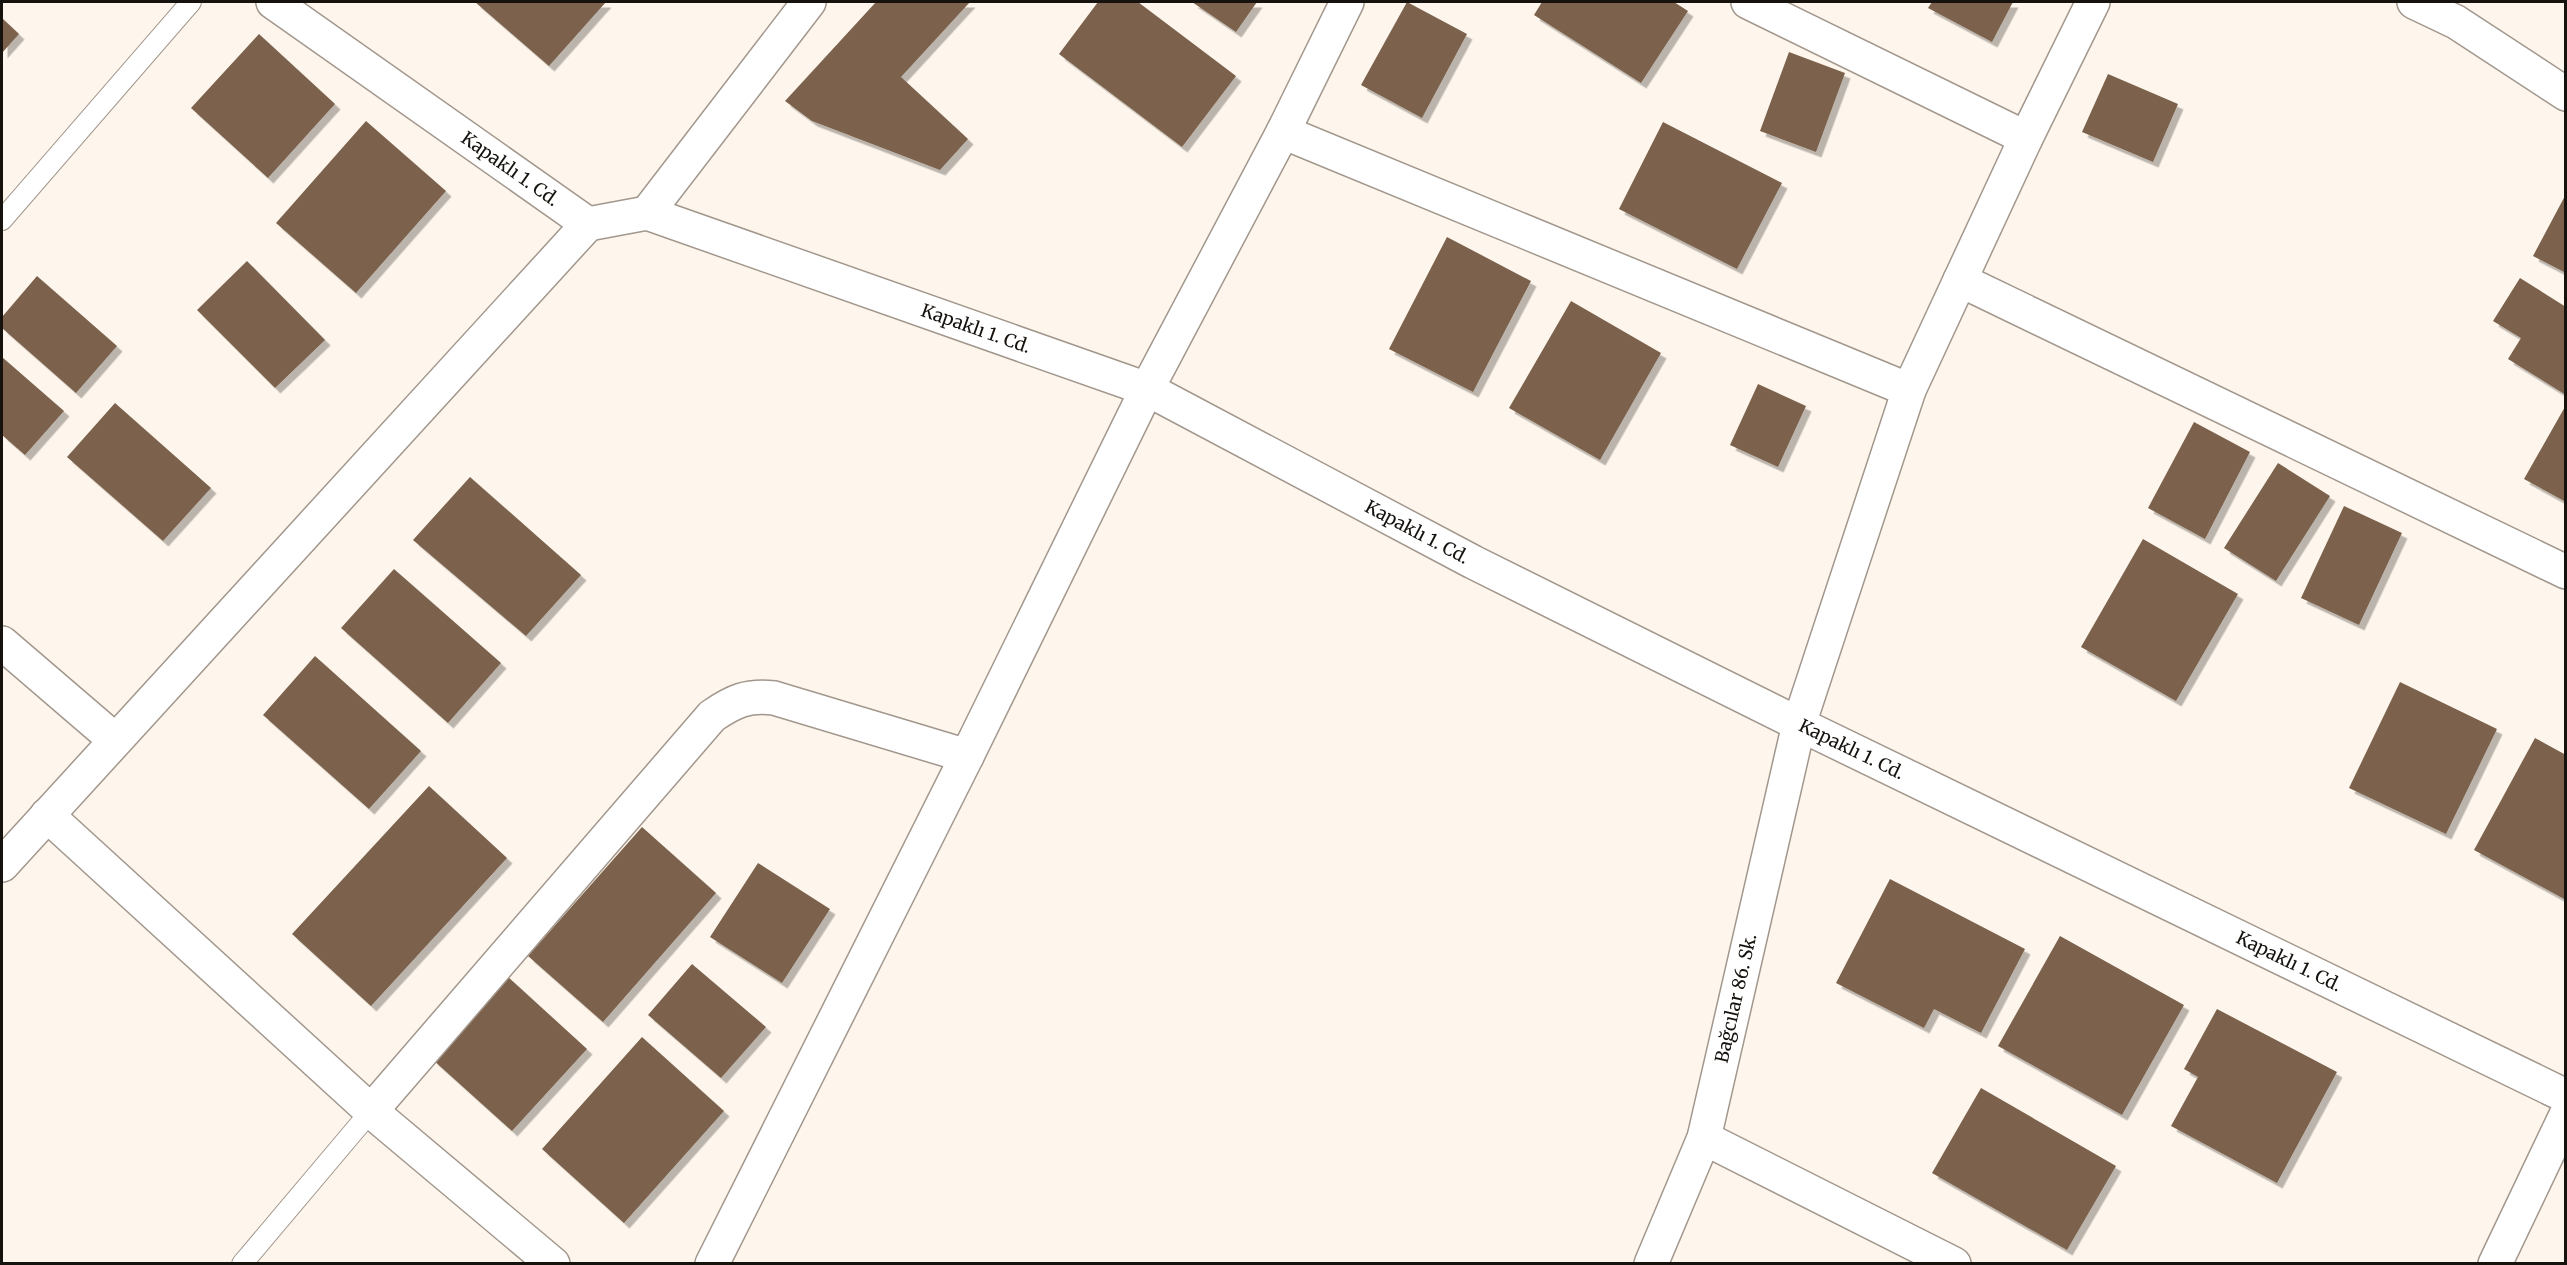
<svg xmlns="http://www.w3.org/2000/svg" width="2567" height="1265" font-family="Merriweather,serif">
  <defs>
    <filter id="shadow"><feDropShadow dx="5.5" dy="5.5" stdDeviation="0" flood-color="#0004"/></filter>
  </defs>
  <rect width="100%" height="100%" fill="#fef6ec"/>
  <!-- building -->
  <path fill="#7b624d" filter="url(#shadow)" d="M475,2H606L549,66Z
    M876,2H970L901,77L968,139L940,170L812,121L785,101Z
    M1098,2H1138L1236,76L1182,147L1059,54Z
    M1192,2H1257L1236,32Z
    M1407,2L1467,34L1422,118L1361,85Z
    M1542,2H1674L1688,11L1641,83L1534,15Z
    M1932,2H2013L1992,42L1928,8Z
    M2,18L19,34L2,53Z
    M259,34L335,104L268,178L191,108Z
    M1789,52L1845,73L1816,152L1760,131Z
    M2108,74L2178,104L2153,162L2082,132Z
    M366,121L446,191L356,293L276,223Z
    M1663,122L1782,183L1737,269L1619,209Z
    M2566,194V273L2533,256Z
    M1447,237L1531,281L1473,392L1389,349Z
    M247,261L325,340L275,388L197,310Z
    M37,276L117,346L76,393L2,328V317Z
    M2520,278L2566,307V395L2508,359L2521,338L2493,321Z
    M1571,301L1661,353L1600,460L1509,408Z
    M2,357L64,411L25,455L2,435Z
    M1758,384L1806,406L1778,467L1730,445Z
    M115,403L211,488L163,541L67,457Z
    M2566,405V502L2524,479Z
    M2194,422L2250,452L2205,539L2148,508Z
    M2278,463L2330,496L2276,581L2224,548Z
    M470,477L581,575L526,636L413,540Z
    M2344,506L2402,533L2359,625L2301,598Z
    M2143,539L2238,594L2176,701L2081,647Z
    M394,569L501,663L448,723L341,628Z
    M315,656L421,751L369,809L263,715Z
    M2400,682L2497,729L2446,834L2349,788Z
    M2535,738L2566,755V900L2474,850Z
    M429,786L507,858L371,1006L292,934Z
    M642,827L716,893L603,1022L528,956Z
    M758,863L830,909L782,983L710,937Z
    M1890,879L2025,949L1981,1033L1934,1009L1924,1028L1836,983Z
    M2060,936L2184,1005L2122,1115L1998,1046Z
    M692,964L766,1027L721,1078L648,1015Z
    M507,976L587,1049L512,1131L432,1059Z
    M2217,1009L2337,1072L2277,1183L2171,1126L2198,1077L2184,1069Z
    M642,1037L724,1111L624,1223L542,1149Z
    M1981,1088L2116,1166L2067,1250L1932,1173Z"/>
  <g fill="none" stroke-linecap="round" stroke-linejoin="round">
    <!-- service casing -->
    <g stroke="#a2978d" stroke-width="22">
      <path id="service" d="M2,220L191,2
        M242,1264L371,1111"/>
    </g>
    <!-- minor casing -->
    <g stroke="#a2978d" stroke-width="36">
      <g id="minor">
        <path id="s1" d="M273,2L588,224L647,213L1147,389L1473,562L1799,724L2566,1096"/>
        <path d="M1748,2L2026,138"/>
        <path d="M2414,2L2456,22L2566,94"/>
        <path d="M1283,132L1909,390"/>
        <path d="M647,213L809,2"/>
        <path d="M1960,280L2566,572"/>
        <path d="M2,643L115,740"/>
        <path d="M47,815L371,1111L553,1264"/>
        <path d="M2,865L588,224"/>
        <path d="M371,1111L712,716C734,701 747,695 774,698L967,756"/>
        <path d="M1704,1138L1954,1264"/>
        <path d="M712,1264L967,756L1147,389L1283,132L1347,2"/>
        <path id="s2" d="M1651,1264L1704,1138L1799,724L1909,390L2026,138L2093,2"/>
        <path d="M2495,1264L2566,1115"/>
      </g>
    </g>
    <!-- service -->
    <use href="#service" stroke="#fff" stroke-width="20"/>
    <!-- minor -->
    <use href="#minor" stroke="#fff" stroke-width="33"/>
  </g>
  <g text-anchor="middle" stroke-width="4.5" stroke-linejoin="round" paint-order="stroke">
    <!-- street labels -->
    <g font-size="18" fill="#16120e" stroke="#fff">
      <text dy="6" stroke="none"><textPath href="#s1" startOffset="290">Kapaklı 1. Cd.</textPath></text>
      <text dy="6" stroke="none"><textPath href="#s1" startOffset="794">Kapaklı 1. Cd.</textPath></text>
      <text dy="6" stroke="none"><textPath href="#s1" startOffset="1281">Kapaklı 1. Cd.</textPath></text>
      <text dy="6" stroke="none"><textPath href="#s1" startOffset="1767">Kapaklı 1. Cd.</textPath></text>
      <text dy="6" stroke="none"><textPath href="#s1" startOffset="2253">Kapaklı 1. Cd.</textPath></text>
      <text dy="6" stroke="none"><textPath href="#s2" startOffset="280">Bağcılar 86. Sk.</textPath></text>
    </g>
  </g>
  <!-- border -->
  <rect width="2567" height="1265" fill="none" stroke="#16120e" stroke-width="6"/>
</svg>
